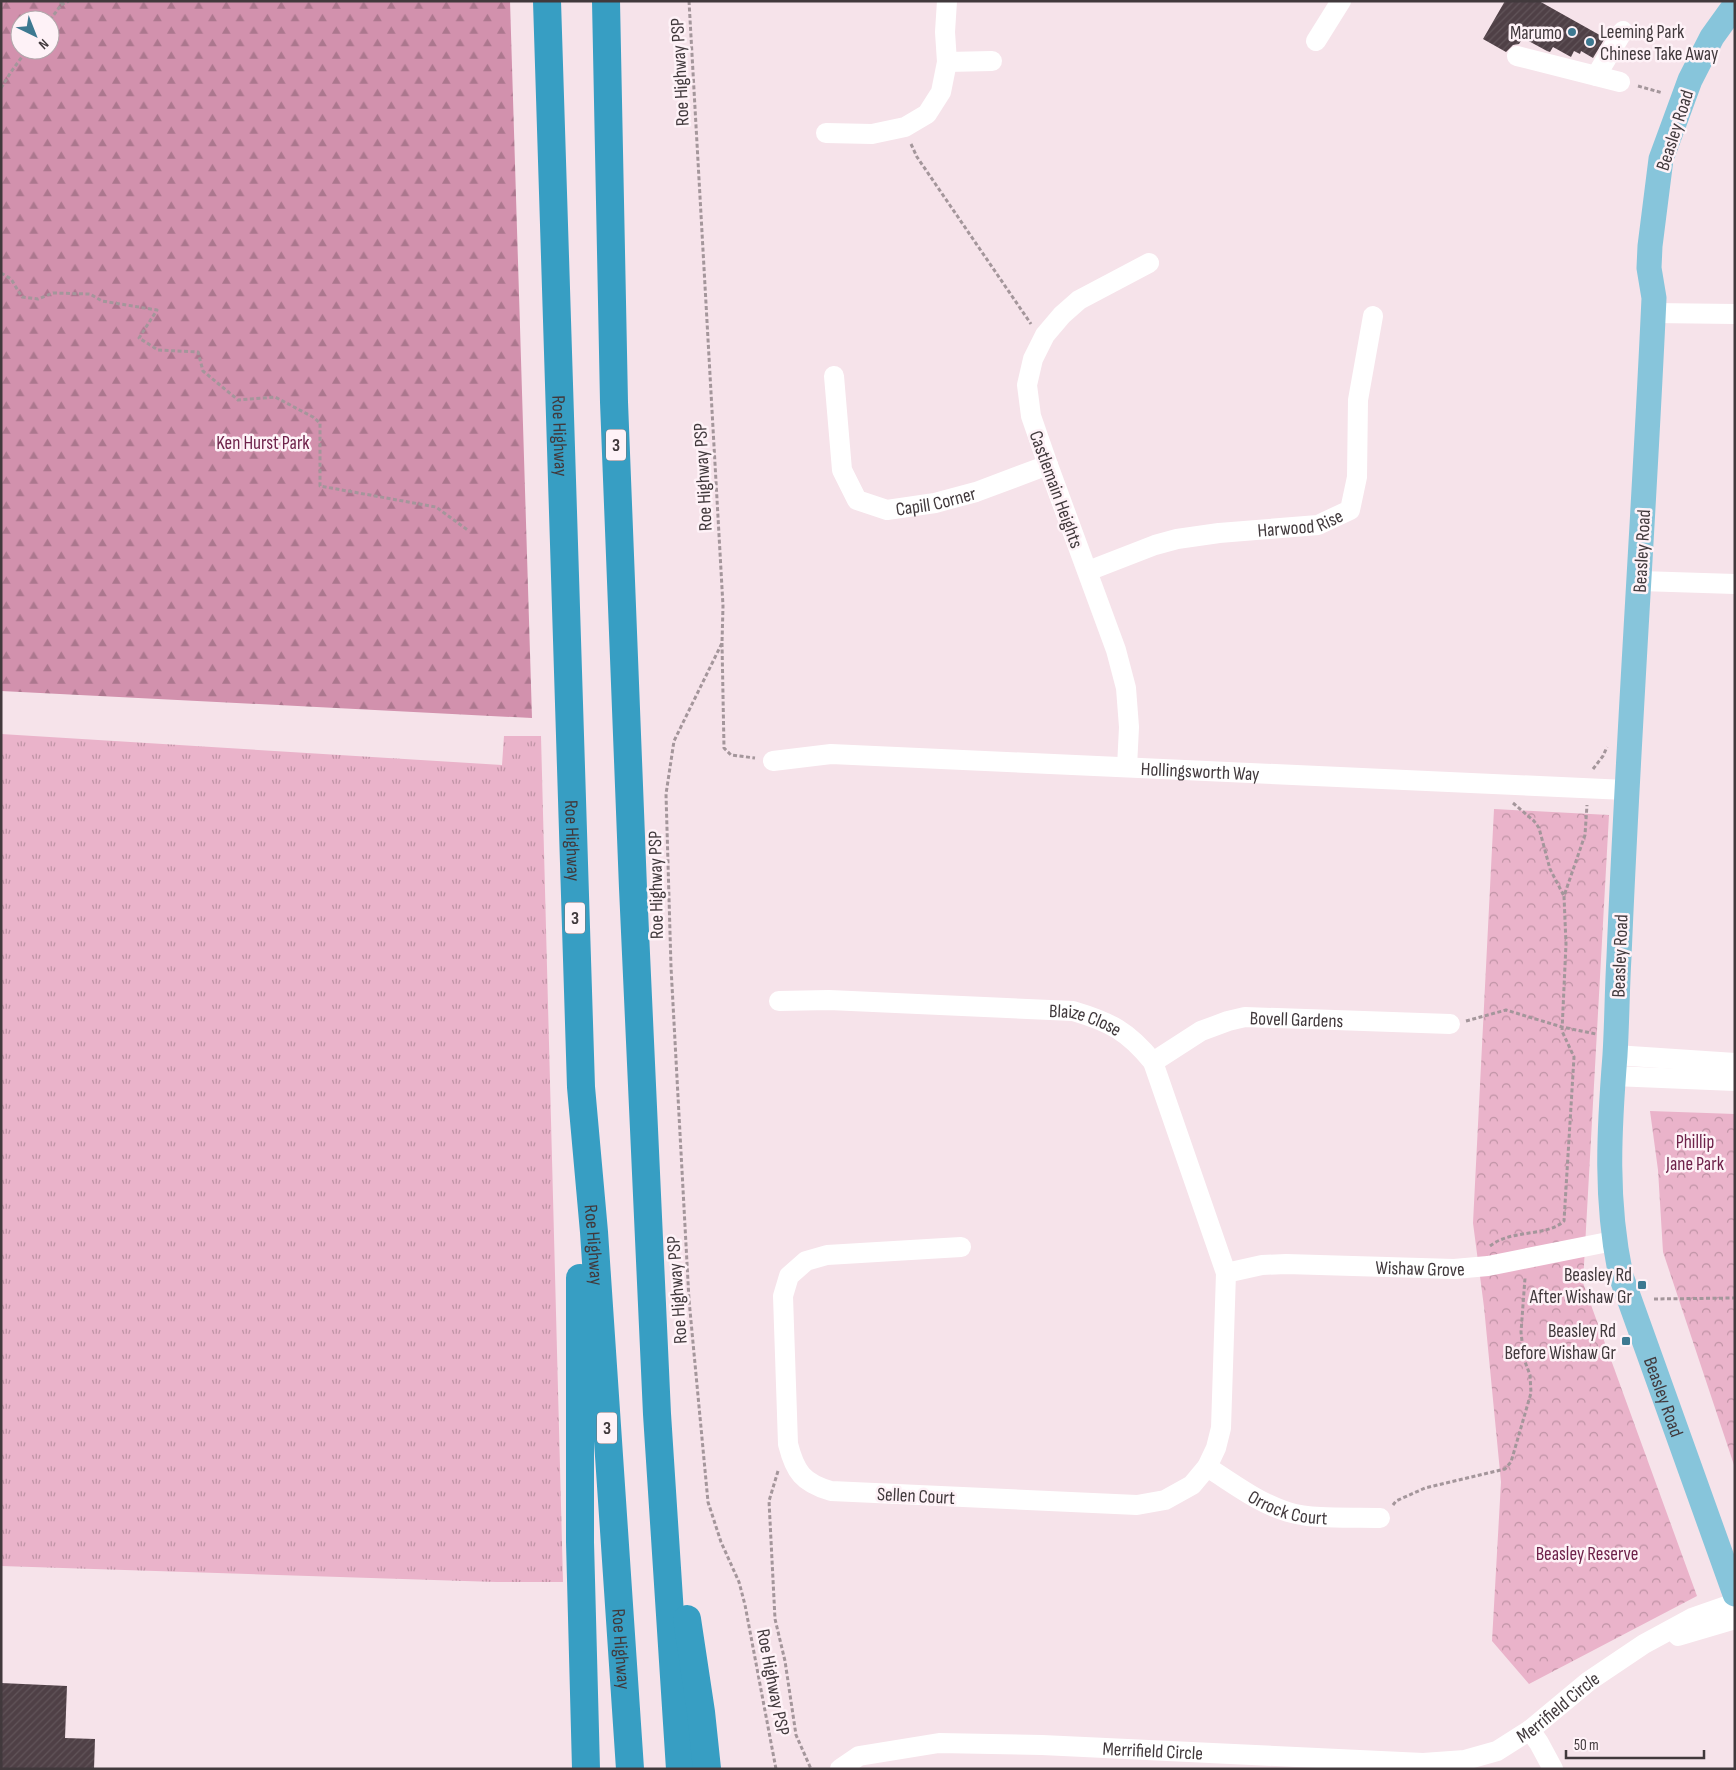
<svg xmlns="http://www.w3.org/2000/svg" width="1736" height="1770" font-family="'Sofia Sans Condensed',sans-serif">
  <defs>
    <pattern id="grass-tufts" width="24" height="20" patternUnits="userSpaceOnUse" patternTransform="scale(1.25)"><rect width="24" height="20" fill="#eab3ca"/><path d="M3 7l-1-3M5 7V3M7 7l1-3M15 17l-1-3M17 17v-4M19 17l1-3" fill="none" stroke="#bf93a5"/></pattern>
    <pattern id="forest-firs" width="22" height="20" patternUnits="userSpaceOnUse" patternTransform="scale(1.25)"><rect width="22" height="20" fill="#d291ad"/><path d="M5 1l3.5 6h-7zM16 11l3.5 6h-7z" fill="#ac778e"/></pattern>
    <pattern id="park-crowns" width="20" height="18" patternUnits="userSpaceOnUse" patternTransform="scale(1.25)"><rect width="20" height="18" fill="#eab3ca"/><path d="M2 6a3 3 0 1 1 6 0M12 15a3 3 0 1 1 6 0" fill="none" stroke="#bf93a5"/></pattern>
    <pattern id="building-hatch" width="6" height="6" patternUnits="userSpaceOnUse" patternTransform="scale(1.25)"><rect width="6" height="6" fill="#4f4046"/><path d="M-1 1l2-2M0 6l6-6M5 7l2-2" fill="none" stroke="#615459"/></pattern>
  </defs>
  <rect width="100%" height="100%" fill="#f6e3ea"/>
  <!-- grass -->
  <path fill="url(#grass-tufts)" d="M1,734L502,765L504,736H541L563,1582H496L1,1566Z"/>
  <!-- forest -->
  <path fill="url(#forest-firs)" fill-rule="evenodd" d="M1,1H510L532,718L1,691ZM20,20H50V50H20Z"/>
  <!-- park -->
  <path fill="url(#park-crowns)" d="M1494,809L1609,815L1583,1283L1697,1596L1529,1684L1492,1641L1501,1482L1484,1307L1473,1223Z
    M1650,1111L1735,1114V1468L1663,1252L1658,1170Z"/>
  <!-- building -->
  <path fill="url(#building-hatch)" d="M1505,1H1539L1605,38L1593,58L1581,51L1580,54L1574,51L1571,57L1553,47L1550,52L1547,51L1523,38L1519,44L1513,45L1506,52L1483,39Z
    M1,1683L67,1686L65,1738L95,1739L94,1769H1Z"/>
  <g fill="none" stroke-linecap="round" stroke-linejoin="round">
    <!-- path -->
    <path stroke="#a4969b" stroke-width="3" stroke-dasharray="4 2.5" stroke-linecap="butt" d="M689,1L723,606L722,643L674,741L666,794L671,967L689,1300L708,1502L721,1542L739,1582L745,1605L776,1769
      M61,5L69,1
      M50,20L61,5V1
      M1638,86L1663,93
      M1,88L11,72L27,50
      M911,144L917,157L1031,324
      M1,273L11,279L22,297L38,299L53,293L90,294L102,301L157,310L139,338L158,350L198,352L203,371L238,400L275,397L313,417L320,423V486L436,507L469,531
      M722,643L724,748L731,755L755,758
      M1593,769L1603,756L1607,747
      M1513,803L1534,821L1539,828L1550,869L1564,896
      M1466,1021L1506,1010L1562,1027L1596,1034
      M1490,1246C1511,1229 1547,1237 1564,1221L1574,1057L1562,1031L1566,944L1564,896L1585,835L1587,805
      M1588,1277L1602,1280
      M1654,1299L1735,1298
      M778,1471L769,1501L775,1619L785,1661L796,1735L811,1769
      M1393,1505L1396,1501L1425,1488L1505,1469L1511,1462L1531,1393L1530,1375L1524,1359L1521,1332L1525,1278"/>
    <!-- minor -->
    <g stroke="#fff" stroke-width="20">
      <path d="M1316,41L1341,1"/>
      <path d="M1517,56L1620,82"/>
      <path d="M947,62L992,61"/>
      <path d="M1596,76L1623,31"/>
      <path d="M826,133L872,134L905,127L927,114L941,92L947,62L945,32L947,1"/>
      <path d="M1653,313L1735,314"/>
      <path id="s1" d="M834,376L842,470L857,500L887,510L935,503L976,492L1048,465"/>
      <path id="s2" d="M1088,571L1155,545L1177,539L1219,533L1318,525L1350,510L1357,477L1358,400L1373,316"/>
      <path d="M1640,581L1735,584"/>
      <path id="s3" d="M773,761L831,754L1626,790"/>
      <path d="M1127,767L1129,727L1126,688L1116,650L1048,465L1031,416L1027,385L1033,359L1045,335L1062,315L1079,300L1149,263"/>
      <path id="s4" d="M779,1001L829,1000L1073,1011C1110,1022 1128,1031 1153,1062L1226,1273L1221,1428L1216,1448L1207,1467L1192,1485L1165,1500L1137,1505L831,1491C803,1483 795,1472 788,1444L783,1296L789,1276L806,1261L827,1255L961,1247"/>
      <path d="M1615,1055L1735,1063"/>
      <path id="s5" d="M1153,1062L1201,1031L1228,1021L1245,1017L1450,1024"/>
      <path d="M1613,1076L1735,1081"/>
      <path id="s6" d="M1226,1273L1262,1265L1286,1264L1454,1269L1488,1266L1613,1241"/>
      <path id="s7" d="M1207,1467C1233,1483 1258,1503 1288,1512C1314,1520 1353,1517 1380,1518"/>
      <path d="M1678,1636L1735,1619"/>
      <path d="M1530,1730L1539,1743L1553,1769"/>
      <path id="s8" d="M840,1769L859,1756L939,1743L1042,1745L1423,1763L1465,1760L1497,1751L1530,1730L1589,1681L1644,1644L1692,1618L1735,1603"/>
    </g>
    <!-- major -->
    <path stroke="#87c5db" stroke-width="25" id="s9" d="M1735,5L1712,37L1690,80L1661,159L1650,246L1649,268L1654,298C1644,517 1628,737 1619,957C1617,990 1617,1023 1615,1055C1609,1131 1605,1201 1621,1276L1735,1594"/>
    <!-- highway -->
    <g stroke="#379ec3" stroke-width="28">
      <path id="s10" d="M547,1L581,1087L594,1232L630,1769"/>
      <path d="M606,1L614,402L633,888L657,1414L680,1769"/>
      <path d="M580,1278V1542L586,1769"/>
      <path d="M687,1619L701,1712L707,1769"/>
    </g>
  </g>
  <!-- markers -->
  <g fill="#3d7991" stroke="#fef2f7" stroke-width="2">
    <circle cx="1572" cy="32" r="5"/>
    <circle cx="1590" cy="42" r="5"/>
    <rect x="1637" y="1280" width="10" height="10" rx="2.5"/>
    <rect x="1621" y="1336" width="10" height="10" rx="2.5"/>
  </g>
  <g text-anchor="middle" stroke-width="5" stroke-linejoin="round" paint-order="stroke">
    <!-- shield labels -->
    <g fill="#fef2f7" stroke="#7a7074" stroke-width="1">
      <rect x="606" y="429.5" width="20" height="31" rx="4"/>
      <rect x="565" y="902.5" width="20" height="31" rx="4"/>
      <rect x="597" y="1412.5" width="20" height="31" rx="4"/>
    </g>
    <g font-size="18" font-weight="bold" fill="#41393c">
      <text x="616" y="451">3</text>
      <text x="575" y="924">3</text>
      <text x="607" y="1434">3</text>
    </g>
    <!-- poi labels -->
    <g font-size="19" fill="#41393c" stroke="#fef2f7" text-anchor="end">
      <text x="1600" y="38" text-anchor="start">Leeming Park<tspan x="1600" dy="22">Chinese Take Away</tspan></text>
      <text x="1562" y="39">Marumo</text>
      <text x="1632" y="1281">Beasley Rd<tspan x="1632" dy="22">After Wishaw Gr</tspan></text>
      <text x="1616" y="1337">Beasley Rd<tspan x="1616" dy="22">Before Wishaw Gr</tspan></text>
    </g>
    <!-- street labels -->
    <g font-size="19" fill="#41393c" stroke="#fef2f7">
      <text transform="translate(679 72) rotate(-93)" y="7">Roe Highway PSP</text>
      <text transform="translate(1674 130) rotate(-72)" y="7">Beasley Road</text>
      <text dy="7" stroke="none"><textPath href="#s10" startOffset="435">Roe Highway</textPath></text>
      <text transform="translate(702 477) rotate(-93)" y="7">Roe Highway PSP</text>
      <text transform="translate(1057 489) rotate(70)" y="7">Castlemain Heights</text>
      <text dy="7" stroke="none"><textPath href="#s1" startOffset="209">Capill Corner</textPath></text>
      <text dy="7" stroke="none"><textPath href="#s2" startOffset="219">Harwood Rise</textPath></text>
      <text transform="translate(1641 551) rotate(-87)" y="7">Beasley Road</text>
      <text dy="7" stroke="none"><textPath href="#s3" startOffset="428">Hollingsworth Way</textPath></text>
      <text dy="7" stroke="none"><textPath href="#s10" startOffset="840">Roe Highway</textPath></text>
      <text transform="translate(655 885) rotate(-91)" y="7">Roe Highway PSP</text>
      <text transform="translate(1619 956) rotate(-88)" y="7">Beasley Road</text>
      <text dy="7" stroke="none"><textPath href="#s5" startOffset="155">Bovell Gardens</textPath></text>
      <text dy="7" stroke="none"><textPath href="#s4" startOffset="308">Blaize Close</textPath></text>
      <text dy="7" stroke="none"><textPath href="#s10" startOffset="1245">Roe Highway</textPath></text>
      <text dy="7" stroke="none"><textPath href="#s6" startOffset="195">Wishaw Grove</textPath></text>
      <text transform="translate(676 1290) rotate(-94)" y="7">Roe Highway PSP</text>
      <text dy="7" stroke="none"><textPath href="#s9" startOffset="1420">Beasley Road</textPath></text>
      <text transform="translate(916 1495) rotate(3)" y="7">Sellen Court</text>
      <text dy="7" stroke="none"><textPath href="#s7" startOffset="92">Orrock Court</textPath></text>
      <text dy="7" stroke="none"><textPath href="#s10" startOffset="1650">Roe Highway</textPath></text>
      <text transform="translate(774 1682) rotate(79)" y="7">Roe Highway PSP</text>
      <text dy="7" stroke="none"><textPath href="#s8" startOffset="739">Merrifield Circle</textPath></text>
      <text dy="7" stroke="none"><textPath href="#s8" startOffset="318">Merrifield Circle</textPath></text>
    </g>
    <!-- park labels -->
    <g font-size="19" fill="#6e224a" stroke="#fef2f7">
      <text x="263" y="449">Ken Hurst Park</text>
      <text x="1695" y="1148">Phillip<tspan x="1695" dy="22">Jane Park</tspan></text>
      <text x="1587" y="1560">Beasley Reserve</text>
    </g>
  </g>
  <!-- border -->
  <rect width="1736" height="1770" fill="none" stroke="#41393c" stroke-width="5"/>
  <!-- north arrow -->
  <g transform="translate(35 35) rotate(137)"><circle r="24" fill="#fef2f7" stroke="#b2a8ac"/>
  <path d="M0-4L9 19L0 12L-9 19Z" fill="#3d7991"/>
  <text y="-8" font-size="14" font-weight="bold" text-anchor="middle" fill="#41393c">N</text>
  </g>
  <!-- scale -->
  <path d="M1566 1750v8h138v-8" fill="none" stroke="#41393c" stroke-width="2.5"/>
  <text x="1574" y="1750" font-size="15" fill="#41393c" stroke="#fef2f7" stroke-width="4" paint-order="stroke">50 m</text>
</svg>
